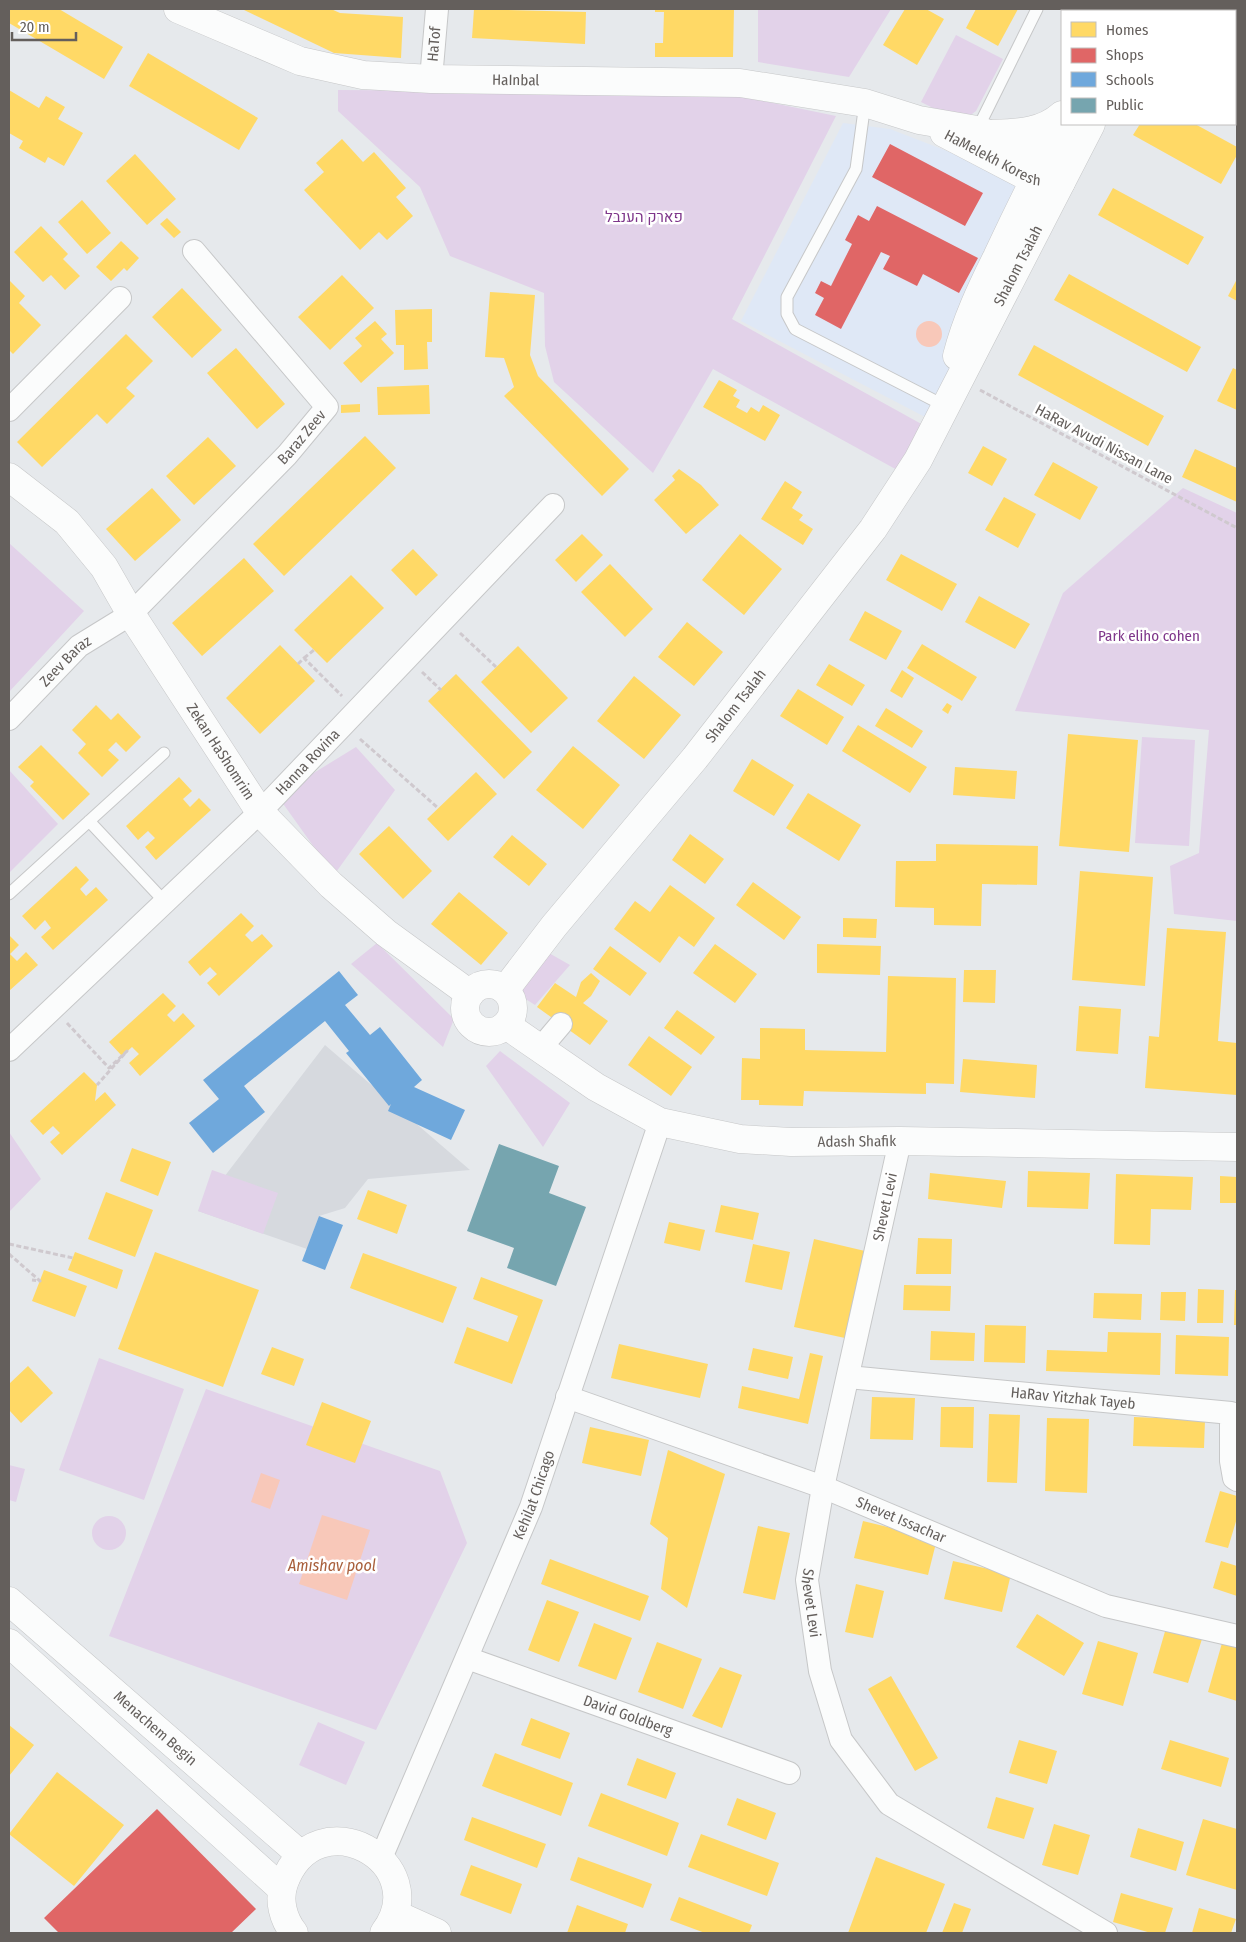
<svg xmlns="http://www.w3.org/2000/svg" width="1246" height="1942" font-family="'Fira Sans Condensed',Heebo,sans-serif">
  <rect width="100%" height="100%" fill="#e6e9ec"/>
  <!-- commercial -->
  <path fill="#dfe8f6" d="M843,123L890,129L1035,185L927,418L741,321Z"/>
  <!-- education -->
  <path fill="#d6d9de" d="M325,1045L470,1170L368,1179L345,1208L319,1216L307,1249L198,1211Z"/>
  <!-- green -->
  <path fill="#e2d2e9" d="M758,9H891L849,77L758,62Z
    M956,35L1003,59L976,111L968,117L953,118L921,102Z
    M338,90L720,92L836,116L732,319L925,426L899,471L713,369L653,473L554,382L545,346L544,293L450,256L420,187L338,111Z
    M1183,488L1237,513V921L1174,914L1170,866L1199,853L1209,730L1015,711L1063,593Z
    M9,543L84,611L9,692Z
    M1142,737L1195,740L1189,846L1135,843Z
    M356,747L395,790L334,875L284,805L273,798Z
    M9,770L58,824L9,873Z
    M377,943L454,1019L443,1047L351,964Z
    M540,948L570,965L535,1005L507,987Z
    M500,1051L570,1103L543,1147L486,1066Z
    M9,1132L41,1179L9,1212Z
    M212,1170L278,1193L263,1234L198,1211Z
    M99,1358L184,1389L144,1500L59,1470Z
    M206,1389L440,1471L467,1543L376,1730L109,1636Z
    M9,1465L25,1469L16,1502L9,1500Z
    M92 1533a17 17 0 1 1 34 0a17 17 0 1 1-34 0Z
    M318,1722L365,1742L346,1785L299,1765Z"/>
  <!-- water -->
  <path fill="#f8c8b9" d="M916 334a13 13 0 1 1 26 0a13 13 0 1 1-26 0Z
    M261,1473L280,1480L270,1509L251,1502Z
    M322,1515L370,1530L347,1600L299,1584Z"/>
  <!-- homes -->
  <path fill="#ffd966" d="M9,9H59L123,47L104,79L9,23Z
    M242,9H331L340,13L403,17L401,58L334,53Z
    M474,9L586,12L585,44L472,38Z
    M655,9H734L733,57H655V43H663L664,12H655Z
    M905,9H926L944,19L917,65L883,45Z
    M976,9H1018L998,46L966,28Z
    M1235,31L1237,32V69L1235,68Z
    M148,53L258,118L239,150L129,86Z
    M9,90L39,108L46,96L65,107L58,119L83,133L64,166L48,157L45,163L19,148L23,141L9,133Z
    M1140,124H1195L1237,147V155L1221,184L1133,135Z
    M342,139L363,162L374,152L406,188L396,197L413,216L387,240L379,232L360,250L304,190L324,172L316,163Z
    M135,154L176,199L147,225L106,181Z
    M1113,188L1204,237L1188,265L1098,215Z
    M82,200L111,233L87,254L58,222Z
    M167,218L181,232L174,238L160,224Z
    M41,226L68,254L63,259L80,276L65,290L51,275L43,282L14,252Z
    M121,241L139,258L127,271L124,268L111,281L96,267Z
    M1069,274L1201,347L1187,372L1054,300Z
    M342,275L374,308L330,350L298,317Z
    M1237,279V301L1228,296Z
    M9,280L25,296L19,303L41,325L13,354L9,350Z
    M182,288L222,330L192,358L152,317Z
    M490,292L535,295L530,355L538,376L629,469L602,496L504,396L514,387L504,358L485,357Z
    M432,309V342H427L428,369L404,370V345H396L395,310Z
    M375,321L387,334L381,339L394,353L361,383L343,363L362,346L355,338Z
    M126,334L153,361L126,388L135,396L107,424L97,414L42,467L17,442Z
    M1034,345L1164,416L1148,446L1018,375Z
    M236,348L285,404L257,429L207,373Z
    M1233,368L1237,370V410L1217,401Z
    M719,380L737,390L733,396L740,400L736,407L747,413L751,407L759,412L763,405L780,415L765,441L703,407Z
    M429,385L430,414L378,415L377,387Z
    M360,404V412L341,413V405Z
    M365,436L396,468L284,576L253,544Z
    M208,437L236,466L194,505L166,476Z
    M983,446L1007,459L992,486L968,473Z
    M1195,449L1237,468V502L1182,477Z
    M1053,462L1098,487L1080,520L1034,495Z
    M679,469L701,485L719,505L686,534L654,500L675,480L672,476Z
    M785,481L802,492L792,508L803,515L799,520L813,529L803,545L761,519Z
    M152,488L181,520L135,561L106,529Z
    M1004,497L1036,514L1018,548L985,530Z
    M582,534L603,555L576,582L555,560Z
    M740,534L782,569L744,615L702,580Z
    M413,549L438,575L416,596L391,570Z
    M901,554L957,584L942,611L886,580Z
    M244,558L274,591L202,656L172,623Z
    M610,564L653,609L625,637L581,592Z
    M351,575L384,608L327,663L294,630Z
    M979,596L1030,624L1015,649L965,622Z
    M865,611L902,631L886,660L849,640Z
    M687,622L723,652L694,686L658,657Z
    M922,644L977,677L962,701L907,668Z
    M280,645L315,681L260,734L226,698Z
    M518,646L568,698L531,733L481,682Z
    M829,664L865,685L852,706L816,685Z
    M902,670L914,678L902,698L890,691Z
    M456,674L532,752L504,779L428,701Z
    M634,676L681,715L644,759L597,721Z
    M798,689L844,717L827,745L780,716Z
    M947,703L952,706L948,714L942,710Z
    M96,705L111,720L118,713L141,737L126,752L116,742L108,750L119,760L102,777L78,753L86,744L72,730Z
    M886,708L923,731L912,748L875,726Z
    M858,725L927,767L910,793L842,751Z
    M1068,734L1138,740L1129,852L1059,846Z
    M41,745L90,794L63,820L30,786L34,782L18,767Z
    M573,746L620,785L583,829L536,790Z
    M752,759L794,785L774,816L733,791Z
    M955,767L1017,771L1015,799L953,795Z
    M476,772L497,794L448,841L427,819Z
    M179,777L192,791L183,799L190,807L199,798L211,810L156,860L145,847L155,838L148,831L138,840L126,826Z
    M808,793L861,825L839,861L786,828Z
    M389,826L432,871L403,899L359,854Z
    M690,834L724,859L705,884L672,860Z
    M512,835L547,864L529,886L493,857Z
    M936,844L1038,846L1037,885L982,884L981,926L934,925V908L895,907L896,861H936Z
    M76,866L89,880L80,889L86,896L96,887L108,900L53,950L41,937L51,928L45,920L35,930L22,916Z
    M1080,871L1153,877L1145,986L1072,980Z
    M753,882L801,917L784,940L736,905Z
    M670,885L715,918L694,947L679,936L660,963L614,929L635,901L650,912Z
    M459,892L508,933L481,965L431,924Z
    M241,913L254,926L245,935L252,942L262,934L273,946L219,996L207,983L217,974L210,967L200,976L188,962Z
    M843,918L877,919L876,938L843,937Z
    M1167,928L1226,932L1218,1041L1237,1043V1095L1145,1088L1149,1036L1159,1037Z
    M9,935L19,945L10,954L17,961L26,952L38,965L9,991Z
    M715,944L757,974L735,1003L693,973Z
    M817,944L881,946L880,975L817,973Z
    M610,946L647,973L630,996L593,969Z
    M964,970H996L995,1003L963,1002Z
    M591,973L600,981L591,996L583,1003L608,1021L590,1045L537,1007L555,983L576,997L581,982Z
    M888,976L956,978L954,1084L926,1083V1094L804,1091L803,1106L759,1105V1100H741L742,1058L760,1059V1028L805,1029V1050L886,1052Z
    M163,993L176,1006L167,1015L174,1022L183,1013L195,1026L140,1076L129,1063L139,1054L132,1047L122,1056L109,1042Z
    M1079,1006L1121,1009L1118,1054L1076,1051Z
    M677,1010L715,1037L701,1055L664,1028Z
    M649,1036L692,1067L671,1096L628,1065Z
    M963,1059L1037,1065L1035,1098L960,1092Z
    M84,1072L97,1085L95,1101L105,1092L116,1105L62,1155L50,1142L60,1133L53,1126L43,1135L30,1121Z
    M132,1148L171,1162L158,1196L120,1181Z
    M1028,1171L1090,1173L1088,1209L1027,1207Z
    M930,1173L1006,1181L1002,1208L928,1199Z
    M1116,1174L1193,1177L1191,1210L1151,1209L1150,1245L1114,1244Z
    M1220,1176L1237,1177V1203H1220Z
    M368,1190L407,1205L397,1234L357,1219Z
    M106,1192L153,1210L135,1257L88,1239Z
    M721,1205L759,1213L753,1240L715,1232Z
    M669,1222L705,1230L700,1251L664,1243Z
    M918,1238L952,1239L951,1274H916Z
    M814,1239L865,1251L845,1338L794,1327Z
    M753,1244L790,1252L782,1290L745,1282Z
    M75,1252L123,1270L117,1289L68,1270Z
    M155,1252L259,1290L223,1387L118,1349Z
    M363,1253L457,1287L443,1323L350,1288Z
    M44,1270L87,1286L75,1317L32,1301Z
    M481,1277L543,1300L512,1384L454,1363L467,1327L508,1342L518,1316L473,1299Z
    M904,1285L951,1286L950,1311L903,1310Z
    M1198,1289L1224,1290L1223,1323H1197Z
    M1235,1290H1237V1325H1234Z
    M1161,1292H1186L1185,1321L1160,1320Z
    M1094,1293L1142,1294L1141,1320L1093,1318Z
    M985,1325L1026,1326L1025,1363L984,1362Z
    M931,1331L975,1333L974,1361L930,1360Z
    M1108,1332L1161,1333L1160,1375L1046,1371L1047,1350L1107,1352Z
    M1176,1335L1229,1337L1228,1376L1175,1374Z
    M619,1344L708,1364L700,1398L611,1378Z
    M272,1347L304,1359L294,1386L261,1374Z
    M753,1348L793,1357L788,1379L748,1370Z
    M810,1353L823,1356L808,1424L738,1408L742,1386L799,1399Z
    M28,1366L53,1393L21,1423L9,1410V1384Z
    M872,1397L915,1398L913,1440L870,1439Z
    M322,1402L371,1421L355,1463L306,1445Z
    M941,1407H974L973,1448L940,1447Z
    M989,1414L1020,1415L1017,1483L987,1482Z
    M1134,1417L1205,1420L1204,1448L1133,1446Z
    M1047,1418L1089,1419L1087,1493L1045,1491Z
    M590,1427L649,1440L641,1476L582,1463Z
    M668,1450L725,1474L687,1608L661,1589L668,1538L650,1524Z
    M1220,1491L1237,1496V1518L1228,1548L1205,1542Z
    M863,1521L937,1539L928,1575L854,1558Z
    M758,1526L790,1533L775,1600L743,1593Z
    M550,1559L649,1596L640,1621L541,1584Z
    M953,1561L1011,1574L1002,1612L944,1599Z
    M1221,1561L1237,1566V1596L1213,1588Z
    M856,1584L884,1591L873,1638L845,1632Z
    M547,1600L579,1612L559,1662L528,1650Z
    M1037,1614L1084,1643L1064,1676L1016,1647Z
    M594,1623L632,1638L616,1680L578,1666Z
    M1166,1628L1202,1639L1188,1683L1153,1673Z
    M1098,1641L1138,1653L1123,1706L1082,1694Z
    M657,1642L702,1659L683,1709L638,1692Z
    M1222,1643L1237,1648V1701L1208,1692Z
    M720,1667L742,1675L722,1728L692,1716Z
    M891,1676L938,1758L915,1771L868,1689Z
    M531,1718L570,1733L560,1759L521,1745Z
    M9,1725L34,1745L9,1776Z
    M1019,1740L1057,1751L1047,1784L1009,1773Z
    M1170,1740L1229,1758L1221,1787L1161,1769Z
    M495,1753L573,1783L561,1816L482,1786Z
    M637,1758L676,1773L666,1799L627,1785Z
    M57,1772L124,1825L74,1886L9,1834Z
    M601,1793L679,1823L667,1856L588,1826Z
    M996,1797L1034,1808L1024,1839L987,1828Z
    M737,1798L776,1813L766,1840L727,1825Z
    M472,1817L546,1844L537,1868L464,1840Z
    M1203,1819L1237,1829V1890L1186,1875Z
    M1054,1824L1090,1835L1078,1875L1042,1865Z
    M1138,1828L1184,1842L1176,1871L1130,1857Z
    M701,1834L779,1863L767,1896L688,1867Z
    M578,1857L652,1884L643,1908L570,1880Z
    M876,1857L945,1884L926,1933H848Z
    M471,1865L522,1884L511,1914L460,1895Z
    M1121,1893L1173,1908L1165,1933H1151L1113,1922Z
    M679,1897L752,1925L749,1933H705L670,1920Z
    M954,1903L971,1909L962,1933H942Z
    M577,1905L628,1924L625,1933H567Z
    M1199,1908L1236,1919L1231,1933H1192Z"/>
  <!-- shops -->
  <path fill="#e06666" d="M890,144L983,193L965,226L872,177Z
    M877,206L978,258L959,293L923,274L917,286L883,269L890,256L881,252L841,329L815,315L824,298L815,293L821,281L831,286L852,244L845,240L858,215L869,221Z
    M157,1809L256,1909L231,1933H59L44,1918Z"/>
  <!-- schools -->
  <path fill="#6fa8dc" d="M339,971L358,995L345,1005L370,1035L380,1027L422,1080L414,1087L465,1110L451,1140L388,1111L391,1104L389,1106L346,1053L349,1051L325,1021L244,1086L265,1112L213,1153L189,1123L219,1099L203,1080Z
    M319,1216L343,1225L325,1270L302,1261Z"/>
  <!-- public -->
  <path fill="#76a5af" d="M499,1144L559,1166L549,1193L586,1207L556,1286L507,1268L514,1248L467,1231Z"/>
  <g fill="none" stroke-linecap="round" stroke-linejoin="round">
    <!-- lane casing -->
    <g stroke="#c6c7c8" stroke-width="13">
      <path id="lane" d="M865,103L856,169L787,297V314L795,329L945,406
        M977,130L1037,9
        M89,821L165,902
        M9,894L164,753"/>
    </g>
    <!-- street casing -->
    <g stroke="#c6c7c8" stroke-width="24">
      <g id="street">
        <path id="s1" d="M431,79L437,9"/>
        <path d="M9,410L120,298"/>
        <path id="s2" d="M9,719L79,646L131,614L287,455L327,407L194,251"/>
        <path id="s3" d="M9,1050L260,812L553,505"/>
        <path d="M539,1050L561,1024"/>
        <path id="s4" d="M900,1141L823,1487L807,1580L820,1671L841,1740L889,1804L1106,1933"/>
        <path id="s5" d="M848,1377L1231,1413V1461L1234,1478L1237,1480"/>
        <path id="s6" d="M567,1397L823,1487L1106,1606L1237,1636"/>
        <path id="s7" d="M467,1658L789,1773"/>
        <path id="s8" d="M381,1858L531,1507L660,1122"/>
      </g>
    </g>
    <!-- secondary casing -->
    <g stroke="#c6c7c8" stroke-width="29">
      <g id="secondary">
        <path id="s9" d="M178,9L300,61L363,75L431,79L740,83L865,103L919,120L977,130L1003,139L1044,161L1061,182"/>
        <path d="M1113,11L1114,9"/>
        <path d="M1146,11L1148,9"/>
        <path id="s10" d="M944,133L1034,180L1052,182"/>
        <path d="M991,134C1017,133 1042,133 1062,115"/>
        <path d="M957,356C966,321 981,289 997,257C1018,212 1040,168 1063,124"/>
        <path id="s11" d="M9,477L67,522L104,567L131,614L260,812L331,885L386,933L470,994"/>
        <circle cx="489" cy="1008" r="24"/>
        <path id="s12" d="M505,990L554,926L695,758L873,529L918,460L1091,124"/>
        <path id="s13" d="M506,1025L596,1087L660,1122L740,1139L791,1142L900,1141L1237,1147"/>
        <path id="s14" d="M9,1601L301,1855"/>
        <path d="M9,1643L282,1889"/>
        <path d="M395,1914L437,1933"/>
        <path d="M294,1933C283,1919 278,1900 284,1883C316,1795 437,1863 384,1933"/>
      </g>
    </g>
    <!-- path -->
    <path stroke="#cfc9ce" stroke-width="3" stroke-dasharray="5 2.5" stroke-linecap="butt" d="M980,390L1237,528
      M460,633L496,667
      M304,658L314,650
      M298,664L304,658L342,696
      M422,672L441,690
      M360,739L438,808
      M67,1023L109,1068L127,1051L97,1085
      M9,1244L73,1258
      M9,1254L40,1281L32,1280"/>
    <!-- lane -->
    <use href="#lane" stroke="#fbfcfc" stroke-width="11"/>
    <!-- street -->
    <use href="#street" stroke="#fbfcfc" stroke-width="22"/>
    <!-- secondary -->
    <use href="#secondary" stroke="#fbfcfc" stroke-width="28"/>
  </g>
  <g text-anchor="middle" stroke-width="5" stroke-linejoin="round" paint-order="stroke">
    <!-- street labels -->
    <g font-size="15" fill="#645f5c" stroke="#fff">
      <text dy="5" stroke="none"><textPath href="#s1" startOffset="35">HaTof</textPath></text>
      <text dy="5" stroke="none"><textPath href="#s9" startOffset="350">HaInbal</textPath></text>
      <text dy="5" stroke="none"><textPath href="#s10" startOffset="55">HaMelekh Koresh</textPath></text>
      <text dy="5" stroke="none"><textPath href="#s12" startOffset="891">Shalom Tsalah</textPath></text>
      <text dy="5" stroke="none"><textPath href="#s2" startOffset="408">Baraz Zeev</textPath></text>
      <text transform="translate(1104 444) rotate(28)" y="5">HaRav Avudi Nissan Lane</text>
      <text dy="5" stroke="none"><textPath href="#s2" startOffset="81">Zeev Baraz</textPath></text>
      <text dy="5" stroke="none"><textPath href="#s12" startOffset="366">Shalom Tsalah</textPath></text>
      <text dy="5" stroke="none"><textPath href="#s11" startOffset="350">Zekan HaShomrim</textPath></text>
      <text dy="5" stroke="none"><textPath href="#s3" startOffset="415">Hanna Rovina</textPath></text>
      <text dy="5" stroke="none"><textPath href="#s13" startOffset="381">Adash Shafik</textPath></text>
      <text transform="translate(885 1207) rotate(-78)" y="5">Shevet Levi</text>
      <text dy="5" stroke="none"><textPath href="#s5" startOffset="226">HaRav Yitzhak Tayeb</textPath></text>
      <text dy="5" stroke="none"><textPath href="#s8" startOffset="394">Kehilat Chicago</textPath></text>
      <text dy="5" stroke="none"><textPath href="#s6" startOffset="356">Shevet Issachar</textPath></text>
      <text dy="5" stroke="none"><textPath href="#s4" startOffset="472">Shevet Levi</textPath></text>
      <text dy="5" stroke="none"><textPath href="#s7" startOffset="171">David Goldberg</textPath></text>
      <text dy="5" stroke="none"><textPath href="#s14" startOffset="194">Menachem Begin</textPath></text>
    </g>
    <!-- park labels -->
    <g font-size="15" fill="#7e368a" stroke="#fff">
      <text x="644" y="222">פארק הענבל</text>
      <text x="1149" y="641">Park eliho cohen</text>
    </g>
    <!-- water labels -->
    <g font-size="16" font-style="italic" fill="#a9603c" stroke="#fff">
      <text x="332" y="1571">Amishav pool</text>
    </g>
  </g>
  <!-- border -->
  <rect width="1246" height="1942" fill="none" stroke="#645f5c" stroke-width="20"/>
  <!-- legend -->
  <rect x="1061" y="10" width="175" height="115" fill="#ffffff" stroke="#c1bfbe"/>
  <rect x="1071" y="22" width="25" height="15" fill="#ffd966" stroke="#c1bfbe"/>
  <text x="1106" y="35" font-size="15" fill="#645f5c">Homes</text>
  <rect x="1071" y="48" width="25" height="15" fill="#e06666" stroke="#c1bfbe"/>
  <text x="1106" y="60" font-size="15" fill="#645f5c">Shops</text>
  <rect x="1071" y="72" width="25" height="15" fill="#6fa8dc" stroke="#c1bfbe"/>
  <text x="1106" y="85" font-size="15" fill="#645f5c">Schools</text>
  <rect x="1071" y="98" width="25" height="15" fill="#76a5af" stroke="#c1bfbe"/>
  <text x="1106" y="110" font-size="15" fill="#645f5c">Public</text>
  <!-- scale -->
  <path d="M12 32v8h64v-8" fill="none" stroke="#645f5c" stroke-width="2.5"/>
  <text x="20" y="32" font-size="15" fill="#645f5c" stroke="#ffffff" stroke-width="4" paint-order="stroke">20 m</text>
</svg>
